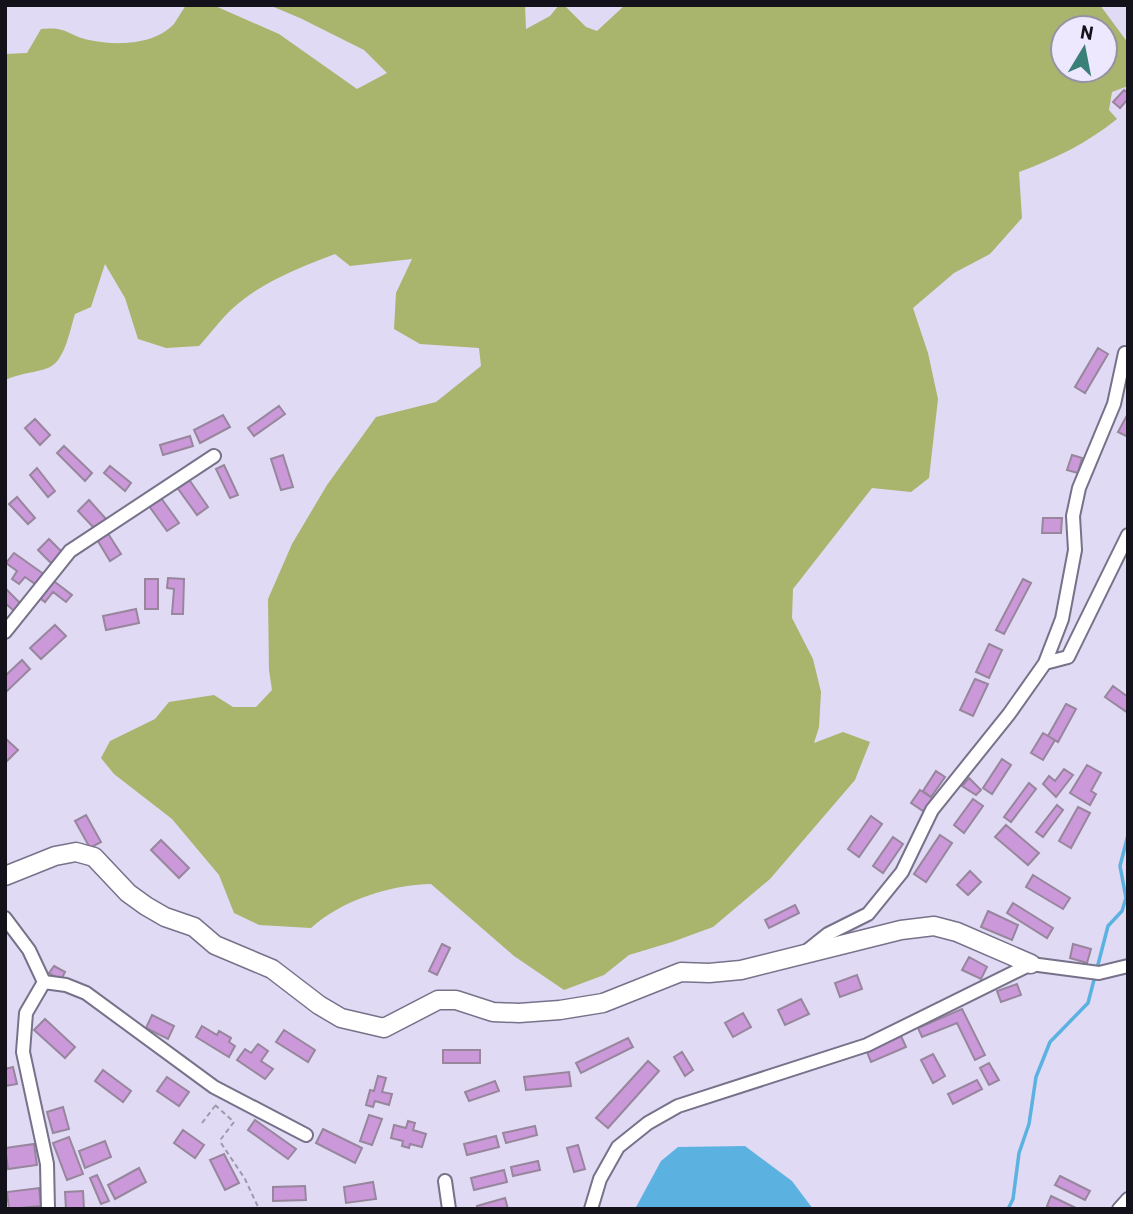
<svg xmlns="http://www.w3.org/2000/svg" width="1133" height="1214" font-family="Barlow,sans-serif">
  <rect width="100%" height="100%" fill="#e0daf5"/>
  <!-- green -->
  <path fill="#a9b46d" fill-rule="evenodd" d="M186,5H213L279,34L357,89L387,73L364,50L300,18L269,5H525L526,29L550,16L559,5H564L586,27L597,31L625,5H1100L1128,43V86L1112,92L1109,110L1117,119C1087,143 1055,159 1019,172L1022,218L990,254L954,273L913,308L928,353L938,399L929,478L911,492L872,488L793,589L792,618L813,659L821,692L819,727L814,743L843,732L870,742L855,780L770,879L713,927L672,942L629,955L604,975L564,990L514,956L431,884C390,885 342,900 311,928L259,925L234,913L219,875L172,819L114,774L101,758L110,741L155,719L169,702L214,695L233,707H256L272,690L269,670L268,599L292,544L327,485L376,417L436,402L481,366L479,348L420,344L394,329L396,293L412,259L350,266L335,254C299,268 261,282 232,309C220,320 210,334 199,346L166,348L138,339L125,298L105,264L91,307L75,314C70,329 65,362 48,368C34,373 20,373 5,380V54L27,53L41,29C67,26 67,35 89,40C116,46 154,45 174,24C178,18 182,11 186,5ZM1063,28H1105V70H1063Z"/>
  <!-- water -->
  <path fill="#5bb2e1" d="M745,1146L792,1181L813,1209H635L661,1161L678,1147Z"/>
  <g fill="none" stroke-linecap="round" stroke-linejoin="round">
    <!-- stream -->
    <path stroke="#5bb2e1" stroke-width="3.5" d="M1008,1209L1013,1199L1019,1153L1029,1124L1036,1077L1050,1042L1088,1003L1108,926L1122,911L1126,898L1120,866L1128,835"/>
  </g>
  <!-- building -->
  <path fill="#cb98da" stroke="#97869c" stroke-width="2" d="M1124,90L1128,93V99L1120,108L1113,102Z
    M1098,348L1108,354L1085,393L1075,387Z
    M279,406L285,414L254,436L248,428Z
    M223,415L230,427L200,443L194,430Z
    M1126,417L1128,418V437L1118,432Z
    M35,419L50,435L40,445L25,428Z
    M190,436L193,446L163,455L160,445Z
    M64,446L92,473L85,481L57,453Z
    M283,455L293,487L281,490L271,459Z
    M1072,455L1082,458L1078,473L1067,470Z
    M224,465L238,495L230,498L216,469Z
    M110,466L131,483L125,491L104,473Z
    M37,468L55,491L48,497L30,475Z
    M188,478L208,507L197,515L176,486Z
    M17,497L35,518L28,524L9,504Z
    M161,498L179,523L167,531L149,506Z
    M89,500L106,519L95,529L78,511Z
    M1043,518H1062L1061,533H1042Z
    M107,532L121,554L110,561L96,538Z
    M49,539L64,554L53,565L38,550Z
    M14,553L45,575L38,586L25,577L19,584L12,579L17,571L6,563Z
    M168,578L184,579L183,614H172L174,589L167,588Z
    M51,579L72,595L66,602L53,592L45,602L37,596Z
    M145,579H158V609H145Z
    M1023,579L1031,583L1004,634L996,630Z
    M5,588L21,604L14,611L5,603Z
    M136,609L139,623L106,630L103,616Z
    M55,625L66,636L41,659L30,648Z
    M989,644L1002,650L989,678L976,672Z
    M22,660L30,669L5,693V676Z
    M975,679L988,684L973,716L960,710Z
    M1113,686L1128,697V713L1105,697Z
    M1066,704L1076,709L1058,742L1048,736Z
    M1043,733L1055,740L1043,760L1031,753Z
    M6,739L18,750L5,763V740Z
    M1002,759L1011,765L992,794L983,788Z
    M1087,765L1101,773L1091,791L1096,794L1090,805L1070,793Z
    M1064,769L1073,775L1056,797L1043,784L1049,776L1055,781Z
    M936,771L945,777L931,797L923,791Z
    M969,778L981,790L976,795L962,786Z
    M1029,783L1036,789L1011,822L1004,817Z
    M920,790L935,800L926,813L911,803Z
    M973,799L983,806L964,833L954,825Z
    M1057,805L1063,810L1043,837L1036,832Z
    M1078,807L1090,813L1071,848L1059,841Z
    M86,815L101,842L90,848L75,821Z
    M871,816L882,824L859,857L848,849Z
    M1006,825L1039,853L1028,865L995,837Z
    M940,835L952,843L926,882L914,874Z
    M893,837L903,844L883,873L873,866Z
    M161,840L189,868L179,878L151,850Z
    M970,871L981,882L968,895L957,885Z
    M1033,875L1070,898L1063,909L1026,887Z
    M1013,903L1053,928L1047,938L1007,913Z
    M795,905L799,913L769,928L765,920Z
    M988,911L1018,925L1012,940L981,927Z
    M442,944L450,948L437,975L429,971Z
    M1073,944L1091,949L1087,963L1070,958Z
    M969,957L987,967L981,979L962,970Z
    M54,966L65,972L61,980L49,973Z
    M857,975L862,989L840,997L835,983Z
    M1017,984L1021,995L1001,1002L997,991Z
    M801,999L809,1014L785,1025L778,1010Z
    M962,1009L985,1055L975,1060L957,1023L922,1037L918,1028Z
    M743,1013L751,1027L733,1037L725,1023Z
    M152,1015L174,1026L168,1039L146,1028Z
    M45,1019L75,1047L65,1058L34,1030Z
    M202,1026L217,1035L219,1031L231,1038L229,1042L235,1046L229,1057L196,1037Z
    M284,1030L315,1050L308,1062L276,1042Z
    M901,1036L906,1047L871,1062L867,1052Z
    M628,1038L633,1047L581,1073L576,1063Z
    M258,1044L268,1051L261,1061L273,1069L265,1079L237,1060L245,1049L251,1053Z
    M443,1050H480V1063H443Z
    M682,1052L693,1070L685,1076L674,1057Z
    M933,1054L945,1076L933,1083L921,1060Z
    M648,1061L659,1071L608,1128L596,1118Z
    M989,1063L999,1080L989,1085L980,1068Z
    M13,1067L17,1084L5,1086V1069Z
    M103,1070L131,1091L123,1102L95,1081Z
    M569,1072L571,1086L526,1090L524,1077Z
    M378,1076L386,1078L382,1092L392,1094L389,1105L375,1101L373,1107L366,1105L370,1090L374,1091Z
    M167,1077L189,1092L179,1106L157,1091Z
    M977,1080L982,1089L953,1104L948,1094Z
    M495,1081L499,1091L469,1101L465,1092Z
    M63,1107L69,1129L53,1133L47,1112Z
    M369,1115L382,1119L372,1145L360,1141Z
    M255,1120L296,1149L288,1159L248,1130Z
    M408,1121L415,1123L413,1130L426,1134L422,1147L410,1144L409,1148L402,1146L403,1141L391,1138L394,1125L406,1128Z
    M535,1126L537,1135L506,1143L503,1133Z
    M323,1129L362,1148L355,1163L316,1143Z
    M183,1130L204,1145L195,1158L174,1143Z
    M496,1136L499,1147L467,1155L464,1144Z
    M69,1137L83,1174L67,1180L53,1143Z
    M105,1141L111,1157L85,1168L79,1151Z
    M34,1144L37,1165L8,1169L5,1148Z
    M578,1145L585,1169L574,1172L567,1148Z
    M224,1154L239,1183L225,1190L210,1160Z
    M538,1161L540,1170L513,1176L511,1167Z
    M139,1168L146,1182L115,1199L108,1185Z
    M504,1170L507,1182L474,1190L471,1178Z
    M97,1175L109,1201L101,1204L90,1178Z
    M1060,1176L1090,1191L1085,1200L1055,1185Z
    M373,1182L376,1199L346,1203L344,1187Z
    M305,1186L306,1200L273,1201V1187Z
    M39,1188L41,1206L9,1209L7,1192Z
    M83,1191L84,1209H66L65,1192Z
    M1051,1196L1078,1209H1052L1047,1206Z
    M505,1198L508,1209H478L477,1206Z"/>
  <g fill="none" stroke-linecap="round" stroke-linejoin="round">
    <!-- street casing -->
    <g stroke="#777189" stroke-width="16">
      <path id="street" d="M5,632L70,551L214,456
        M1045,663L1062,619L1075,550L1073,516L1079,488L1114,404L1125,353
        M5,918L29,950L44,982L26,1013L23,1052L47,1164L48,1209
        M808,950L828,934L868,914L902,872L932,810L1009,714L1045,663L1068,657L1128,535
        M44,982L66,985L86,993L214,1087L306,1135
        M445,1181L449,1209
        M591,1209L600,1179L618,1147L648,1123L678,1106L867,1045L1031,964L1099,973L1128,966
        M1119,1209L1128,1199"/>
    </g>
    <!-- secondary casing -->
    <g stroke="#777189" stroke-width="21">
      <path id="secondary" d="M5,876L55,856L76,852L94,857L128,893L146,906L165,917L194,927L215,945L272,969L319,1005L341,1018L384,1028L438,1000H456L493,1012L519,1013L560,1010L603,1003L681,972L709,973L741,970L901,930L934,926L957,932L1031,964"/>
    </g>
    <!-- path -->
    <path stroke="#9d98ad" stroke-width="2" stroke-dasharray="5 3.5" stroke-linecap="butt" d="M215,1105L234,1122L221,1139V1143L245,1179L259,1209
      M202,1123L215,1106"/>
    <!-- street -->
    <use href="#street" stroke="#fff" stroke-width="12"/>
    <!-- secondary -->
    <use href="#secondary" stroke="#fff" stroke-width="18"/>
  </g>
  <!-- border -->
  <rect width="1133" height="1214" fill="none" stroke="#13111a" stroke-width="14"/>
  <!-- north arrow -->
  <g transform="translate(1084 49) rotate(10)"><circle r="33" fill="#ede8fe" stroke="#9692a3" stroke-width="2"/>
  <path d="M0-5L12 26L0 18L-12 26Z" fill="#398079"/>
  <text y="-10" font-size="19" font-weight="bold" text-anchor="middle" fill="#13111a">N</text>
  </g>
</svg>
